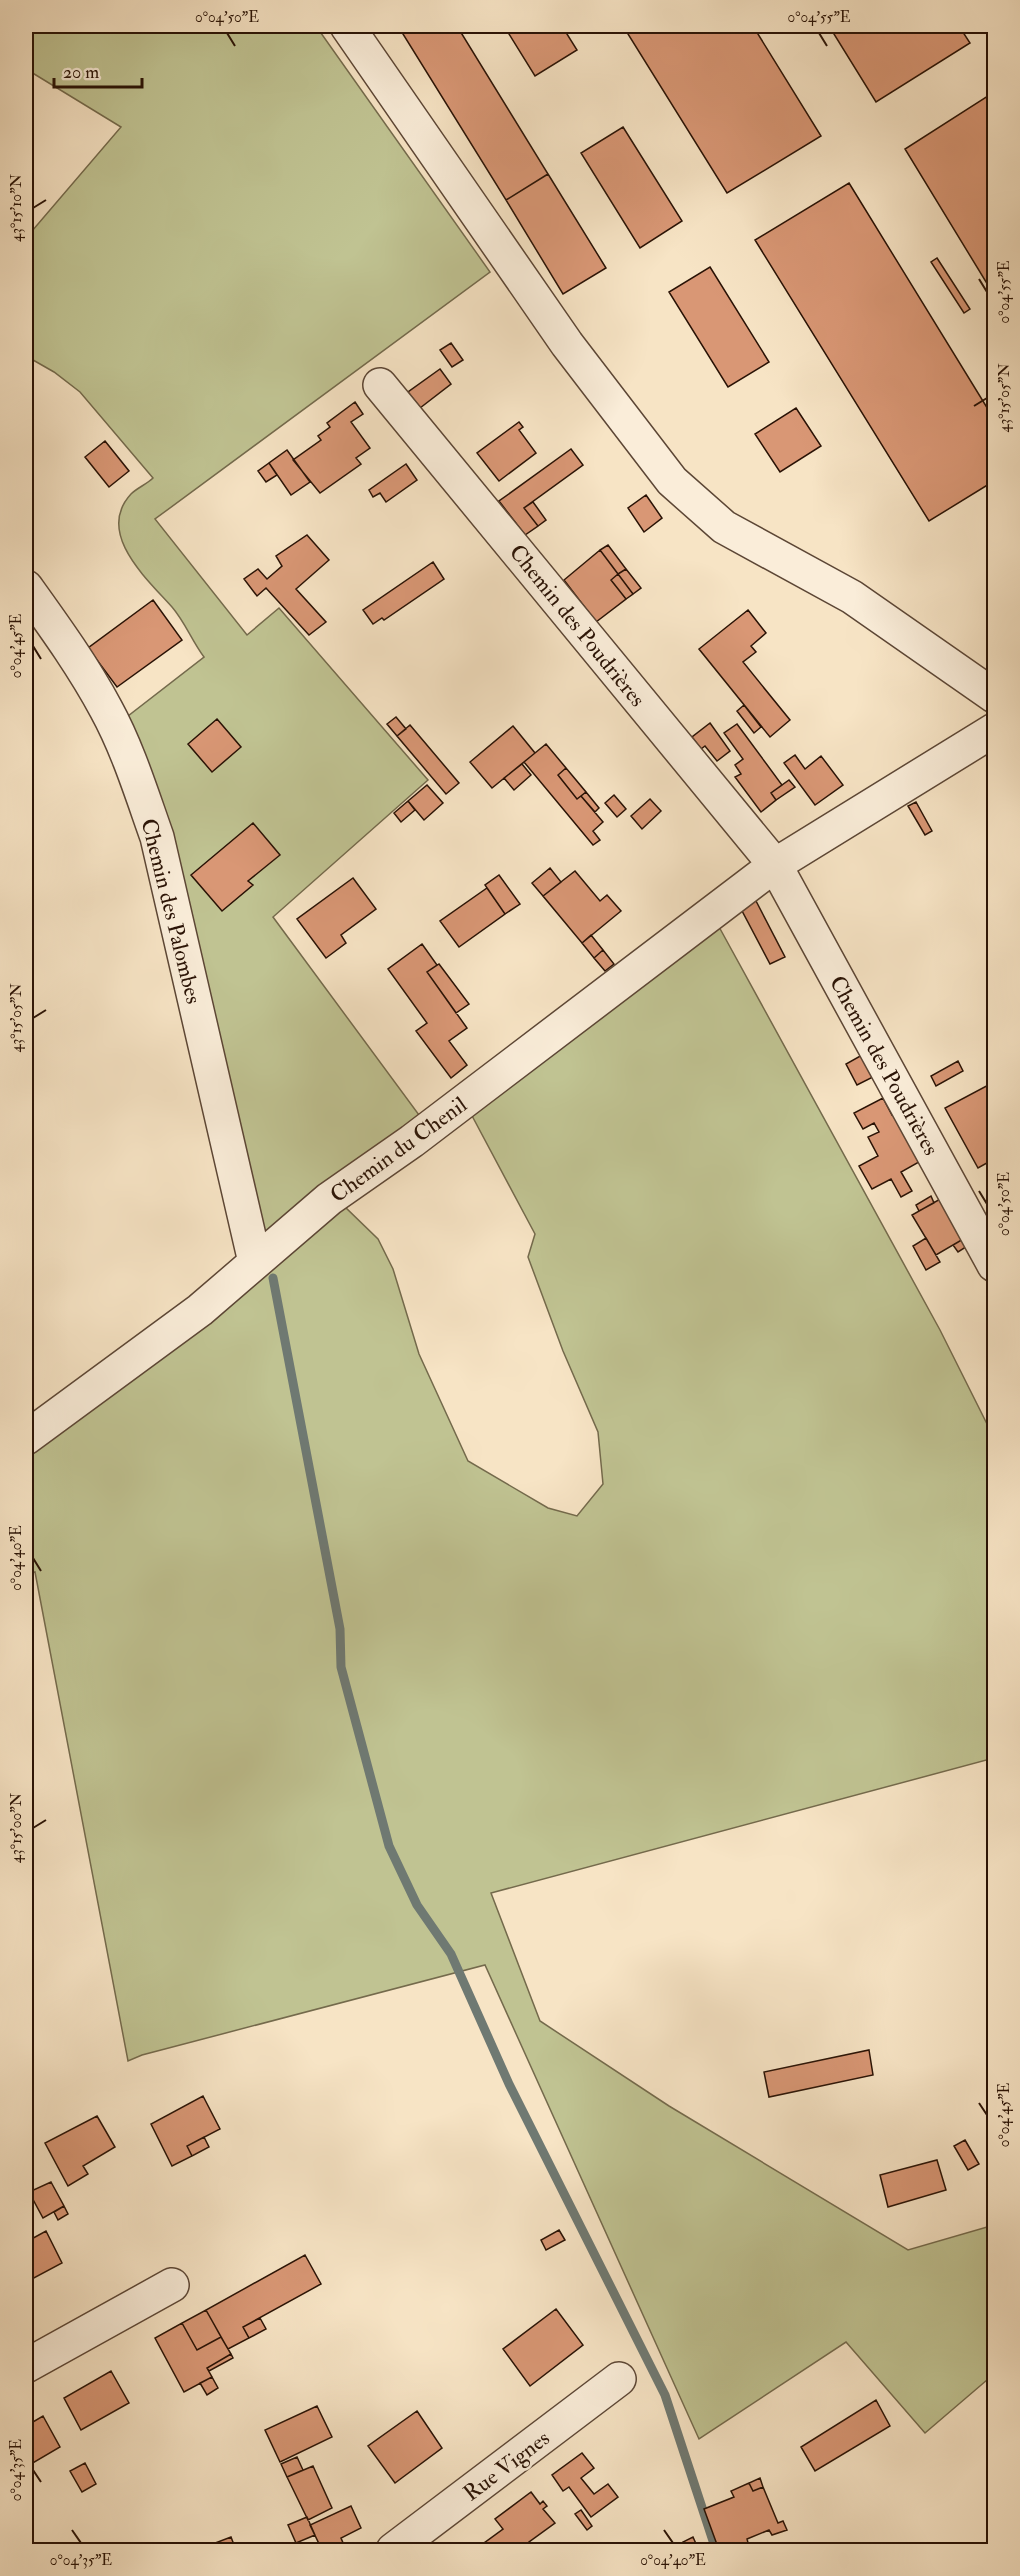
<svg xmlns="http://www.w3.org/2000/svg" width="1020" height="2576" font-family="'IM FELL Double Pica',serif">
  <rect width="100%" height="100%" fill="#f7e4c5"/>
  <filter id="stains"><feTurbulence type="fractalNoise" baseFrequency=".00333" numOctaves="4"/><feColorMatrix values="0 0 0 0 .2 0 0 0 0 .09 0 0 0 0 .02 0 0 0 .5 -.17"/></filter>
  <radialGradient id="worn" r=".72"><stop offset=".6" stop-color="#630" stop-opacity="0"/><stop offset="1" stop-color="#630" stop-opacity=".3"/></radialGradient>
  <!-- green -->
  <path fill="#c0c392" stroke="#746a4c" stroke-width="1.5" d="M26,26H316L490,272L155,519L247,635L279,608L428,780L273,917L436,1138L342,1204L378,1239L393,1269L419,1354L468,1461L548,1508L577,1516L603,1484L598,1432L563,1351L528,1257L535,1234L470,1112L718,925L940,1330L994,1438V1758L491,1893L540,2021L669,2106L908,2250L994,2225V2374L925,2433L846,2342L699,2439L485,1965L142,2055L128,2061L35,1572L26,1574V1459L253,1281L155,843L110,730L204,657C192,641 185,622 172,607C147,579 95,533 131,494C137,488 147,484 153,478L80,392L54,372L26,356V238L121,127L26,69Z"/>
  <g fill="none" stroke-linecap="round" stroke-linejoin="round">
    <!-- stream -->
    <path stroke="#6f7972" stroke-width="9" d="M273,1278L340,1629L341,1667L389,1846L417,1905L451,1954L509,2084L665,2395L716,2550"/>
  </g>
  <!-- building -->
  <path fill="#d99775" stroke="#291205" stroke-width="1.5" d="M398,26H457L548,174L506,200Z
    M504,26H562L577,50L535,76Z
    M623,26H753L821,136L727,193Z
    M829,26H959L970,43L876,102Z
    M994,92V295L905,149Z
    M623,127L682,221L640,248L581,153Z
    M548,174L606,268L563,294L506,200Z
    M849,183L994,419V481L929,521L755,240Z
    M937,258L970,309L964,313L931,262Z
    M710,267L769,362L728,387L669,292Z
    M451,343L463,360L452,367L440,350Z
    M440,369L451,384L420,408L408,392Z
    M355,402L363,414L351,422L370,448L356,458L361,464L320,493L293,460L321,440L318,436L330,427L327,423Z
    M796,408L821,446L780,472L755,434Z
    M519,422L523,427L519,430L536,453L499,481L477,453Z
    M105,441L129,471L109,487L85,457Z
    M571,449L583,465L524,508L538,526L525,535L499,501Z
    M287,450L310,482L291,495L269,463Z
    M269,463L277,475L266,482L258,471Z
    M406,464L417,480L386,502L380,493L373,497L369,490Z
    M646,495L662,518L644,532L628,508Z
    M533,502L546,520L538,526L524,508Z
    M307,535L329,560L296,589L326,622L309,635L266,588L257,596L244,579L258,569L267,579L282,566L276,556Z
    M608,545L626,569L618,574L600,550Z
    M600,550L618,574L611,580L626,599L596,622L564,580Z
    M433,562L444,579L384,620L382,618L373,624L363,610Z
    M626,569L641,588L633,594L618,574Z
    M618,574L633,594L626,599L611,580Z
    M153,600L182,640L117,687L88,648Z
    M748,610L766,633L751,646L756,652L743,662L790,720L770,737L699,649Z
    M744,705L761,727L754,733L737,711Z
    M396,717L406,729L397,736L387,724Z
    M217,719L241,747L212,772L188,744Z
    M710,723L730,751L717,761L705,746L701,749L692,737Z
    M737,724L782,785L771,793L776,800L761,812L735,777L741,774L735,765L743,759L724,733Z
    M410,725L459,783L446,794L397,736Z
    M513,726L535,753L492,788L470,762Z
    M546,744L566,768L558,775L577,799L581,796L603,822L593,831L600,840L593,845L524,762Z
    M795,755L805,769L821,756L843,785L815,805L784,763Z
    M522,764L531,775L514,790L504,778Z
    M566,768L586,792L577,799L558,775Z
    M789,780L795,787L776,800L771,793Z
    M427,785L443,803L424,820L408,801Z
    M586,792L599,808L595,812L581,796Z
    M614,795L626,809L617,817L605,803Z
    M650,799L661,811L642,829L631,816Z
    M408,801L415,810L401,822L394,813Z
    M916,802L932,831L925,835L908,806Z
    M253,823L280,855L248,881L253,885L222,911L191,875Z
    M550,868L561,882L543,896L532,883Z
    M575,871L600,901L607,895L621,911L582,943L543,896Z
    M499,875L520,904L505,914L485,885Z
    M353,878L376,909L341,935L346,943L326,958L297,919Z
    M487,888L505,914L459,947L440,921Z
    M755,899L785,957L770,964L740,907Z
    M591,935L603,950L594,958L582,943Z
    M422,944L437,965L427,972L467,1028L449,1041L467,1065L451,1078L416,1031L427,1023L388,969Z
    M603,950L614,964L605,971L594,958Z
    M439,964L469,1004L456,1013L427,972Z
    M862,1055L873,1077L857,1085L846,1064Z
    M958,1061L963,1071L936,1086L931,1076Z
    M994,1082V1159L978,1168L945,1108Z
    M883,1098L892,1115L896,1113L919,1162L901,1172L912,1191L901,1197L891,1179L872,1189L859,1166L878,1156L868,1137L879,1132L874,1123L863,1129L854,1113Z
    M931,1196L934,1203L919,1211L916,1205Z
    M942,1198L965,1238L936,1255L912,1215Z
    M926,1238L940,1262L926,1270L913,1246Z
    M965,1238L969,1245L958,1252L953,1245Z
    M869,2050L873,2075L769,2097L764,2072Z
    M203,2096L220,2129L187,2146L192,2156L172,2166L151,2124Z
    M97,2116L115,2147L83,2166L88,2174L68,2186L45,2143Z
    M204,2137L209,2147L192,2156L187,2146Z
    M965,2140L979,2164L968,2170L954,2146Z
    M937,2160L946,2190L888,2207L880,2175Z
    M51,2182L64,2206L43,2218L29,2192Z
    M64,2206L68,2214L58,2220L54,2212Z
    M559,2230L565,2240L546,2250L541,2240Z
    M46,2231L62,2263L28,2281L32,2288L26,2291V2242Z
    M305,2255L321,2284L243,2327L249,2338L228,2349L206,2310Z
    M556,2309L583,2345L530,2386L503,2349Z
    M206,2310L221,2337L197,2350L182,2323Z
    M260,2318L266,2329L249,2338L243,2327Z
    M182,2323L197,2350L221,2337L231,2354L207,2368L212,2377L184,2392L155,2338Z
    M231,2354L233,2358L209,2371L207,2368Z
    M111,2371L129,2403L81,2430L64,2398Z
    M212,2377L218,2388L207,2395L200,2383Z
    M876,2400L890,2426L815,2471L801,2447Z
    M317,2406L332,2437L280,2462L265,2430Z
    M417,2411L442,2448L395,2483L368,2446Z
    M43,2416L60,2447L26,2467V2426Z
    M582,2453L594,2468L581,2478L594,2494L608,2484L618,2497L591,2517L569,2487L563,2491L552,2475Z
    M297,2457L303,2470L287,2477L281,2464Z
    M85,2463L96,2484L82,2492L70,2471Z
    M313,2466L332,2508L308,2520L287,2477Z
    M760,2478L763,2487L753,2491L749,2483Z
    M749,2483L753,2491L763,2487L778,2523L783,2521L787,2530L772,2535L769,2530L747,2539L750,2550H719L704,2509L734,2497L731,2491Z
    M531,2492L540,2504L543,2501L547,2506L543,2509L555,2523L518,2550H489L484,2543L503,2529L495,2519Z
    M351,2506L361,2528L341,2538L346,2550H322L310,2525Z
    M581,2510L592,2526L587,2530L575,2514Z
    M307,2517L315,2535L296,2543L288,2525Z
    M231,2537L236,2550H212L210,2545Z
    M693,2537L697,2546L687,2550L683,2542Z
    M641,2543L645,2550H626Z"/>
  <g fill="none" stroke-linecap="round" stroke-linejoin="round">
    <!-- minor casing -->
    <g stroke="#5c4635" stroke-width="36">
      <path id="minor" d="M347,26L567,344L672,481L724,527L852,597L994,696
        M380,385L775,865L994,1265
        M26,587C54,626 83,666 106,709C128,749 142,795 157,837L255,1262
        M26,1438L200,1310L329,1199L412,1141L775,865L994,730
        M26,2366L172,2285
        M393,2550L619,2379"/>
    </g>
    <!-- minor -->
    <use href="#minor" stroke="#faedd9" stroke-width="33"/>
  </g>
  <!-- ticks -->
  <path fill="none" stroke="#291205" stroke-width="2" d="M227,33L235,46M819,33L827,46M33,208L46,200M979,279L987,292M974,406L987,398M33,646L41,659M33,1018L46,1010M979,1191L987,1204M33,1558L41,1571M33,1828L46,1820M979,2103L987,2115M33,2470L41,2482M72,2530L81,2543M664,2530L673,2543"/>
  <g text-anchor="middle" stroke-width="5" stroke-linejoin="round" paint-order="stroke">
    <!-- street labels -->
    <g font-size="22" fill="#291205" stroke="#faedd9">
      <text transform="translate(578 625) rotate(51)" y="8">Chemin des Poudrières</text>
      <text transform="translate(172 911) rotate(76)" y="8">Chemin des Palombes</text>
      <text transform="translate(885 1065) rotate(61)" y="8">Chemin des Poudrières</text>
      <text transform="translate(398 1149) rotate(-36)" y="8">Chemin du Chenil</text>
      <text transform="translate(506 2465) rotate(-37)" y="8">Rue Vignes</text>
    </g>
  </g>
  <!-- margin -->
  <rect width="1020" height="2576" fill="none" stroke="#f7e4c5" stroke-width="66"/>
  <!-- scale -->
  <path d="M54 78v9h88v-9" fill="none" stroke="#291205" stroke-width="3"/>
  <text x="63" y="78" font-size="18" fill="#291205" stroke="#faedd9" stroke-width="4.5" paint-order="stroke">20 m</text>
  <rect x="33" y="33" width="954" height="2510" fill="none" stroke="#291205" stroke-width="2"/>
  <g font-size="15" text-anchor="middle" fill="#291205">
    <text x="227" y="22">0°04'50"E</text>
    <text x="819" y="22">0°04'55"E</text>
    <text transform="translate(16 208) rotate(-90)" y="5">43°15'10"N</text>
    <text transform="translate(1004 292) rotate(-90)" y="5">0°04'55"E</text>
    <text transform="translate(1004 398) rotate(-90)" y="5">43°15'05"N</text>
    <text transform="translate(16 646) rotate(-90)" y="5">0°04'45"E</text>
    <text transform="translate(16 1018) rotate(-90)" y="5">43°15'05"N</text>
    <text transform="translate(1004 1204) rotate(-90)" y="5">0°04'50"E</text>
    <text transform="translate(16 1558) rotate(-90)" y="5">0°04'40"E</text>
    <text transform="translate(16 1828) rotate(-90)" y="5">43°15'00"N</text>
    <text transform="translate(1004 2115) rotate(-90)" y="5">0°04'45"E</text>
    <text transform="translate(16 2470) rotate(-90)" y="5">0°04'35"E</text>
    <text x="81" y="2565">0°04'35"E</text>
    <text x="673" y="2565">0°04'40"E</text>
  </g>
  <rect width="100%" height="100%" filter="url(#stains)"/>
  <rect width="100%" height="100%" fill="url(#worn)"/>
</svg>
